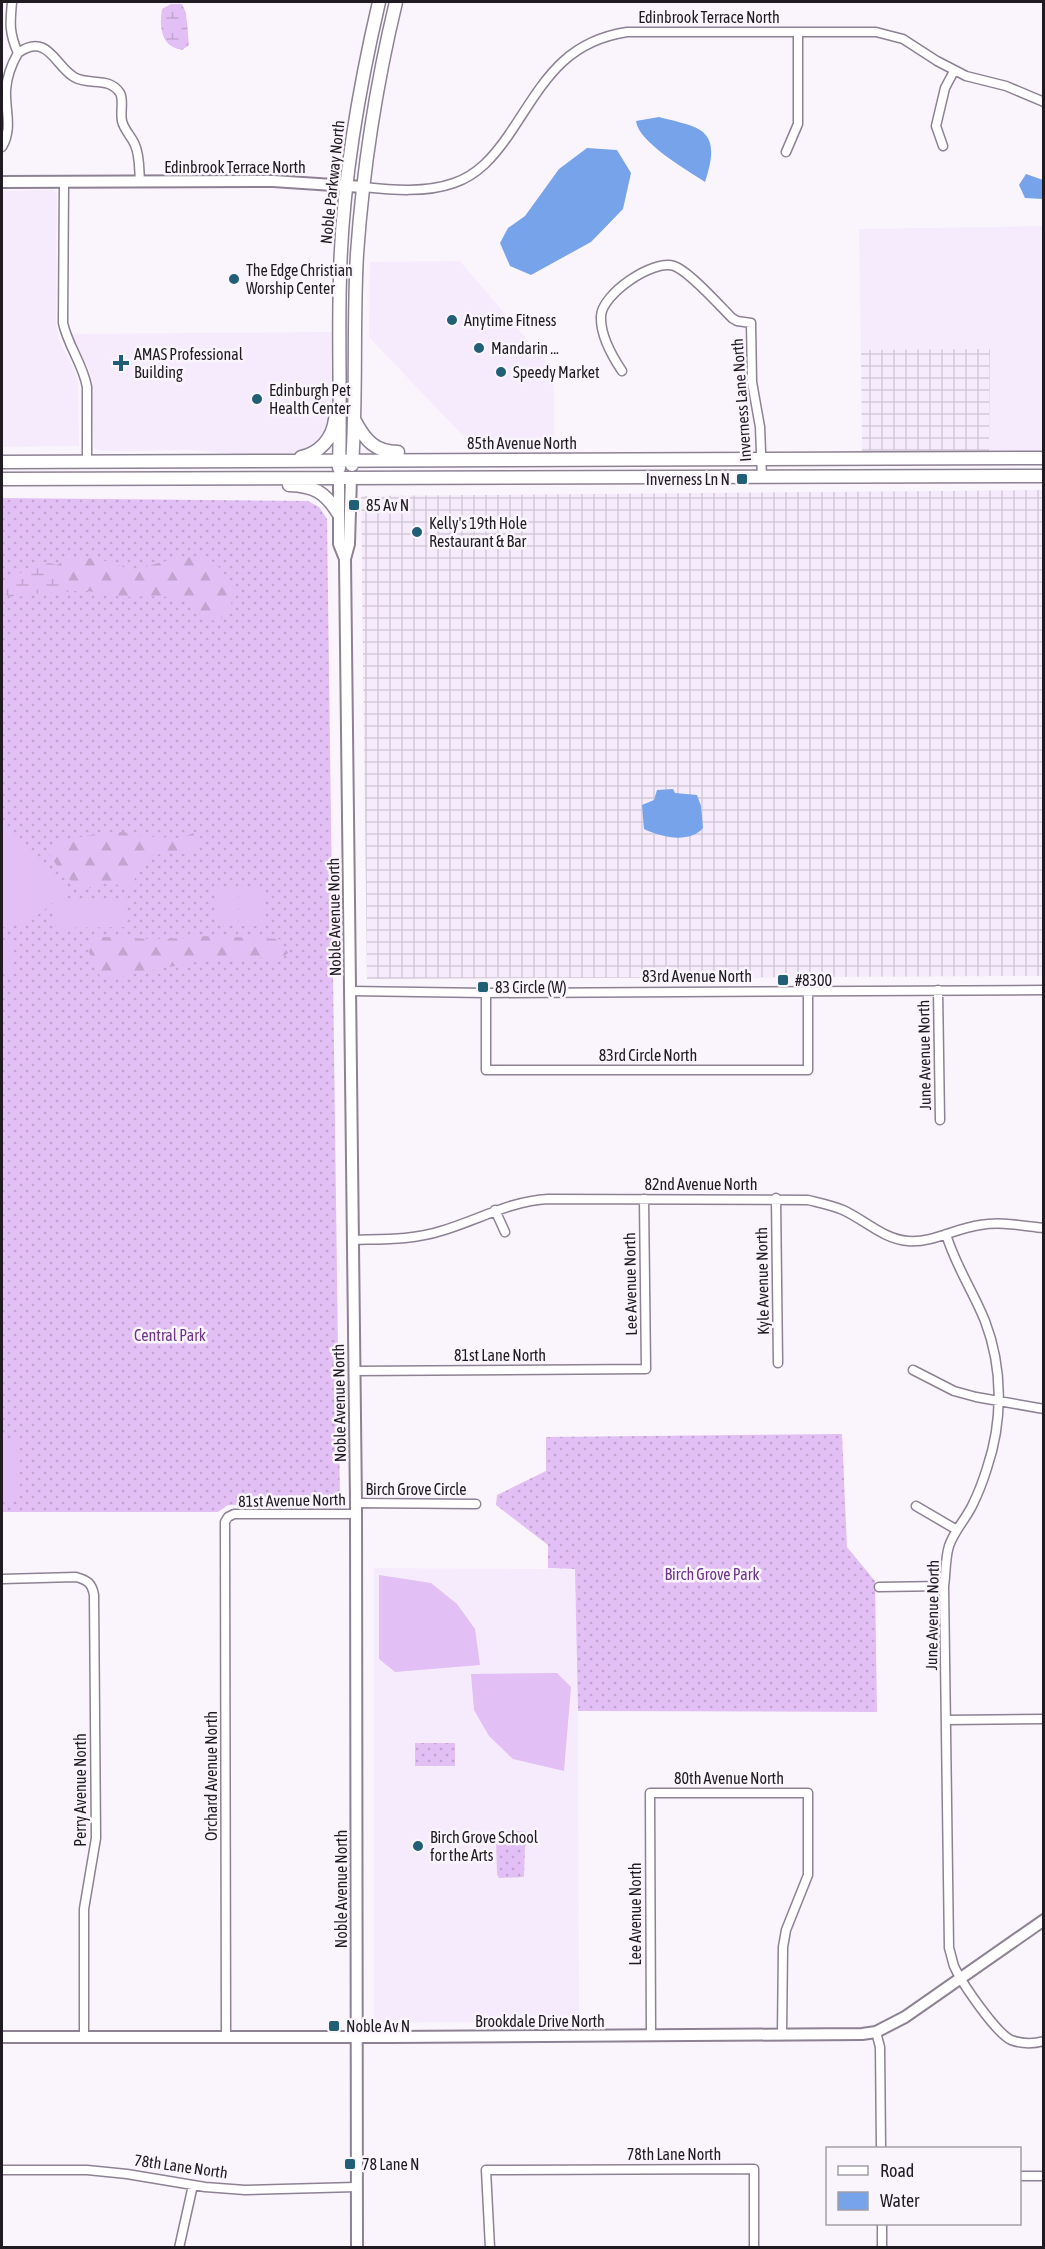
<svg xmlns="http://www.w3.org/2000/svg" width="1045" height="2249" font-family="'Asap Condensed',sans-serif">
  <defs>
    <pattern id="industrial-grid" width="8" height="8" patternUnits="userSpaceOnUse" patternTransform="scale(1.5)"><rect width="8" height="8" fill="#f6ebfc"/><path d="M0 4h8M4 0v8" fill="none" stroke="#d3c9d8"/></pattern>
    <pattern id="grass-dots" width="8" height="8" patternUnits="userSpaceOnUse" patternTransform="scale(1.5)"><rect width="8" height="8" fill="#e2bff4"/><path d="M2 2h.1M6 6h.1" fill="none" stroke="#c2a4d1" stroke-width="1.8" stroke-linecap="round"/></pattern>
    <pattern id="forest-firs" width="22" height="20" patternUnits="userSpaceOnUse" patternTransform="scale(1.5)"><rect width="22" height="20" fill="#e2bff4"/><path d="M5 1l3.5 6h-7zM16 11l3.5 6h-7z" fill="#c2a4d1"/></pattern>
    <pattern id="wetland-marsh" width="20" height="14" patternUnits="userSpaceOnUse" patternTransform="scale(1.5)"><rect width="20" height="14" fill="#e2bff4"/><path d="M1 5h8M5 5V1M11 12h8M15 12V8" fill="none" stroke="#c2a4d1"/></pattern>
  </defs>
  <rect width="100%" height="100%" fill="#faf5fd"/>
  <!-- built -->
  <path fill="#f6ebfc" d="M53,190L57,193L56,325L59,340L73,367L78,382L79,446L2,447V191Z
    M1043,226V453H989L990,350H861L859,229Z
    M460,261L554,371V441L467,440L369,337L370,262Z
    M334,332L331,423L323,439L302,454H235L193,450L99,451L94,448L89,369L70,334Z
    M374,1568L575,1569L578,1711L579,2021L374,2023Z"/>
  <!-- industrial -->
  <path fill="url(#industrial-grid)" d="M990,349L989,453H862L861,350Z
    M1043,490V976L367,979L361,496Z"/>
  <!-- grass -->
  <path fill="url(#grass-dots)" d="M2,498L308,501L319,507L327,519L340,1503L228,1505L218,1512H2Z
    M842,1434L847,1547L875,1581L877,1712L578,1711L575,1569L548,1568V1545L496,1505L497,1495L546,1471V1437Z
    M415,1743H455V1766H415Z
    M523,1831L527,1833L529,1839L525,1846L524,1877L499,1878L497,1874L496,1835L499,1832Z"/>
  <!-- forest -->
  <path fill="url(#forest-firs)" d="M70,557C94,557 111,561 132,571C148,566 189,552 205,557C212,560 218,566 223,572C237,589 234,595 228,614L215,622L184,601L162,596L122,597L82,590L70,592L57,584V565Z
    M199,831L202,846L192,852L150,855L139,870L131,887L106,883L87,889L76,885L61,872L48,852L53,843L100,833L124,832L138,836L180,838Z
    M202,936L279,939L288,953L278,962L259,957L248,961L208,960L135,973L116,978L100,976L89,952L95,937C130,937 167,942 202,936Z"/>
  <!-- wetland -->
  <path fill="url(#wetland-marsh)" d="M171,4H182L186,13L189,45L182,50C161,47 159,27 162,9Z
    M47,562L57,565V583L70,592H46L13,598L2,593V588C18,577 26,563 47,562Z"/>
  <!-- garden -->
  <path fill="#e2bff4" d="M2,821L66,890L56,900L127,899V927L55,928V900C40,916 24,926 2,927Z
    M215,889H238V925H215Z
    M240,890H263V926H240Z
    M2,941H14V972H2Z
    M2,1442H17V1500H2Z
    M379,1575L431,1583L457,1604L475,1629L480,1665L395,1672L379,1659Z
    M557,1673L571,1687L564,1771L513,1759L489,1736L474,1710L471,1674Z"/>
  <!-- water -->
  <path fill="#76a3e9" d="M659,117C670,120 691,124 700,130C718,141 710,166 705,182C687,170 638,142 636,121Z
    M587,148L617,150L631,173L623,209L591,242L531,275L510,266L500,243L508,228L525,216L559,169Z
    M1026,174L1043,180V199L1025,198L1019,185Z
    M673,789L675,793L697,795L701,806L703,828C689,844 661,837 644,829L642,805L654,800L657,790Z"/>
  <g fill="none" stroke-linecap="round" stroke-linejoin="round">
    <!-- minor casing -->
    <g stroke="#8d8194" stroke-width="11">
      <path id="minor" d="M18,53C48,32 55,66 74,77C89,86 109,76 120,93C124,100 120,112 122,121C124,130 132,137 135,145C140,156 139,170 140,182
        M943,146L936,126L945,88L954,71
        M2,147C13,129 5,110 6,90C7,76 11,65 18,53C9,33 10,23 12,2
        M786,152L798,124V32
        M64,182L63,323C68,346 83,364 87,387V461
        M363,187C392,190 426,193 454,183C478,175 494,156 508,136C542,86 561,42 627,32H876L903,39L937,61L966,76L1006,86L1044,102
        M622,371C612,356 600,335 601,316C602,294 653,259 674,266C689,271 720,306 732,318L737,321L751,323L752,382L760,427L762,477
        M938,990L940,1120
        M350,991L486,993L1044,990
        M486,993V1070H808V990
        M776,1198L778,1363
        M495,1210L505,1232
        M946,1234C955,1265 973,1291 985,1321C1003,1368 1003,1421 987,1468C983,1481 978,1494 972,1506C965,1520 954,1531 949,1546C945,1559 946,1573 944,1586L949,1948C951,1954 952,1960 954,1966C961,1982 996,2033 1011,2040C1022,2044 1033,2044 1044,2041
        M353,1240C382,1239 413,1240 441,1231C478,1220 510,1201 548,1199L808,1200C820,1203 831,1205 843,1210C865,1220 883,1239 908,1241C933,1243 956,1228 980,1225C1001,1221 1023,1226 1044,1228
        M913,1370L954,1391L976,1397L1044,1409
        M354,1371L646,1369L644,1199
        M356,1503L476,1504
        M916,1506L957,1530
        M2,1579L76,1577C87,1580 92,1583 94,1595L96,1838L84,1909V2037
        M879,1587L944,1586
        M946,1720L1044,1719
        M876,2032L880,2047L881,2148
        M651,2035L650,1793H808V1875L786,1930L783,1947L782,2035
        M226,2037L225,1522L228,1517L234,1514H356
        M2,2170H87L127,2174L205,2187L245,2190L356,2187
        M1020,2176H1044
        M882,2224V2248
        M179,2248L193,2185
        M490,2248L486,2170L754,2169V2248"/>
    </g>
    <!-- tertiary casing -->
    <g stroke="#8d8194" stroke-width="14">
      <path id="tertiary" d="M2,182L273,181L363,187
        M339,477V544L345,559
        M351,477L349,544L345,559L356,1503L357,2248
        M2,2037H391L862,2034L876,2032L905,2017L1044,1920"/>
    </g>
    <!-- secondary casing -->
    <g stroke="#8d8194" stroke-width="15">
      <path id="secondary" d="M355,421C365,440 375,452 398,452
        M301,457C320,453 333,438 335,419
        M2,462L1044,458
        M352,465C357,395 353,324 357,254C363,169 376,85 396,2
        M339,468C341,404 338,340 340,276C342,184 358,92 379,2
        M2,479L1044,476
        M289,485C314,486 325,492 338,513"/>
    </g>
    <!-- minor -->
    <use href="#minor" stroke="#fff" stroke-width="8"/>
    <!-- tertiary -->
    <use href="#tertiary" stroke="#fff" stroke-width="10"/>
    <!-- secondary -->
    <use href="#secondary" stroke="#fff" stroke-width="12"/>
  </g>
  <!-- markers -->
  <g fill="#205f75" stroke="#faf5fd" stroke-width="2">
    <circle cx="234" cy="279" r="6"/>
    <circle cx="452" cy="320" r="6"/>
    <circle cx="479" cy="348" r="6"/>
    <path d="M118 354h6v6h6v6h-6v6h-6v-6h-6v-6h6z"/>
    <circle cx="501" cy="372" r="6"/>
    <circle cx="257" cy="399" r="6"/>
    <rect x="736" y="473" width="12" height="12" rx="3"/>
    <rect x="348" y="499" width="12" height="12" rx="3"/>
    <circle cx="417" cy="532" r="6"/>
    <rect x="777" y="974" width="12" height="12" rx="3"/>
    <rect x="477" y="981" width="12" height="12" rx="3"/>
    <circle cx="418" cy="1846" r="6"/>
    <rect x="328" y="2020" width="12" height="12" rx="3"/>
    <rect x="344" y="2158" width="12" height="12" rx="3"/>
  </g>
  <g text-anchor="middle" stroke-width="5" stroke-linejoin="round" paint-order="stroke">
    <!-- street labels -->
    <g font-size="16" fill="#201b23" stroke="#faf5fd">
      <text x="709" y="23">Edinbrook Terrace North</text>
      <text x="235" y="173">Edinbrook Terrace North</text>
      <text transform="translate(332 182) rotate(-84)" y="6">Noble Parkway North</text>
      <text transform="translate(741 400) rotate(-94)" y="6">Inverness Lane North</text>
      <text x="522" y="449">85th Avenue North</text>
      <text transform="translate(334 917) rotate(-91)" y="6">Noble Avenue North</text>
      <text x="697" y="982">83rd Avenue North</text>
      <text x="648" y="1061">83rd Circle North</text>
      <text transform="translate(924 1055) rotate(-91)" y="6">June Avenue North</text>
      <text x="701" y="1190">82nd Avenue North</text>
      <text transform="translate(762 1281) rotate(-91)" y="6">Kyle Avenue North</text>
      <text transform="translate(630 1284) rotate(-91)" y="6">Lee Avenue North</text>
      <text x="500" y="1361">81st Lane North</text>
      <text transform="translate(339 1403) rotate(-91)" y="6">Noble Avenue North</text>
      <text x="416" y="1495">Birch Grove Circle</text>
      <text transform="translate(292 1500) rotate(-1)" y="6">81st Avenue North</text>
      <text transform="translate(932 1615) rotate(-89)" y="6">June Avenue North</text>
      <text transform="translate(211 1776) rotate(-90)" y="6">Orchard Avenue North</text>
      <text x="729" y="1784">80th Avenue North</text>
      <text transform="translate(80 1790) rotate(-90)" y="6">Perry Avenue North</text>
      <text transform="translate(341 1889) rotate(-90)" y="6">Noble Avenue North</text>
      <text transform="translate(635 1914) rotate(-90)" y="6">Lee Avenue North</text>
      <text x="540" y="2027">Brookdale Drive North</text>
      <text x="674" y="2160">78th Lane North</text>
      <text transform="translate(181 2166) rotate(8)" y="6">78th Lane North</text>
    </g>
    <!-- poi labels -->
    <g font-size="16" fill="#201b23" stroke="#faf5fd" text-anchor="start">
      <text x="246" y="276">The Edge Christian<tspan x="246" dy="18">Worship Center</tspan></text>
      <text x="464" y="326">Anytime Fitness</text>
      <text x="491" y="354">Mandarin ...</text>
      <text x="134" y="360">AMAS Professional<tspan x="134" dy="18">Building</tspan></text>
      <text x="513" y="378">Speedy Market</text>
      <text x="269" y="396">Edinburgh Pet<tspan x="269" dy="18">Health Center</tspan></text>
      <text x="730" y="485" text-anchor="end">Inverness Ln N</text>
      <text x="366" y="511">85 Av N</text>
      <text x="429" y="529">Kelly's 19th Hole<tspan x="429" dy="18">Restaurant &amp; Bar</tspan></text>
      <text x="795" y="986">#8300</text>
      <text x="495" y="993">83 Circle (W)</text>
      <text x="430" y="1843">Birch Grove School<tspan x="430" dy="18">for the Arts</tspan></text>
      <text x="346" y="2032">Noble Av N</text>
      <text x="362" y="2170">78 Lane N</text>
    </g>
    <!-- park labels -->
    <g font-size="16" fill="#6f3389" stroke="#faf5fd">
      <text x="170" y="1341">Central Park</text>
      <text x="712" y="1580">Birch Grove Park</text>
    </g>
  </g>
  <!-- border -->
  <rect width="1045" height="2249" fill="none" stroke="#201b23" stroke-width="6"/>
  <!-- legend -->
  <rect x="826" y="2147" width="195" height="78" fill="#faf5fd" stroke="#a39ea6" stroke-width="1.5"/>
  <rect x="838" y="2166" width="30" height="9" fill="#ffffff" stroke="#a39ea6" stroke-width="1.5"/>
  <text x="880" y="2177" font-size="18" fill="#201b23">Road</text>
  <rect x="838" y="2192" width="30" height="18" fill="#76a3e9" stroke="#a39ea6" stroke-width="1.5"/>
  <text x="880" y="2207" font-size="18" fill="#201b23">Water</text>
</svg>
